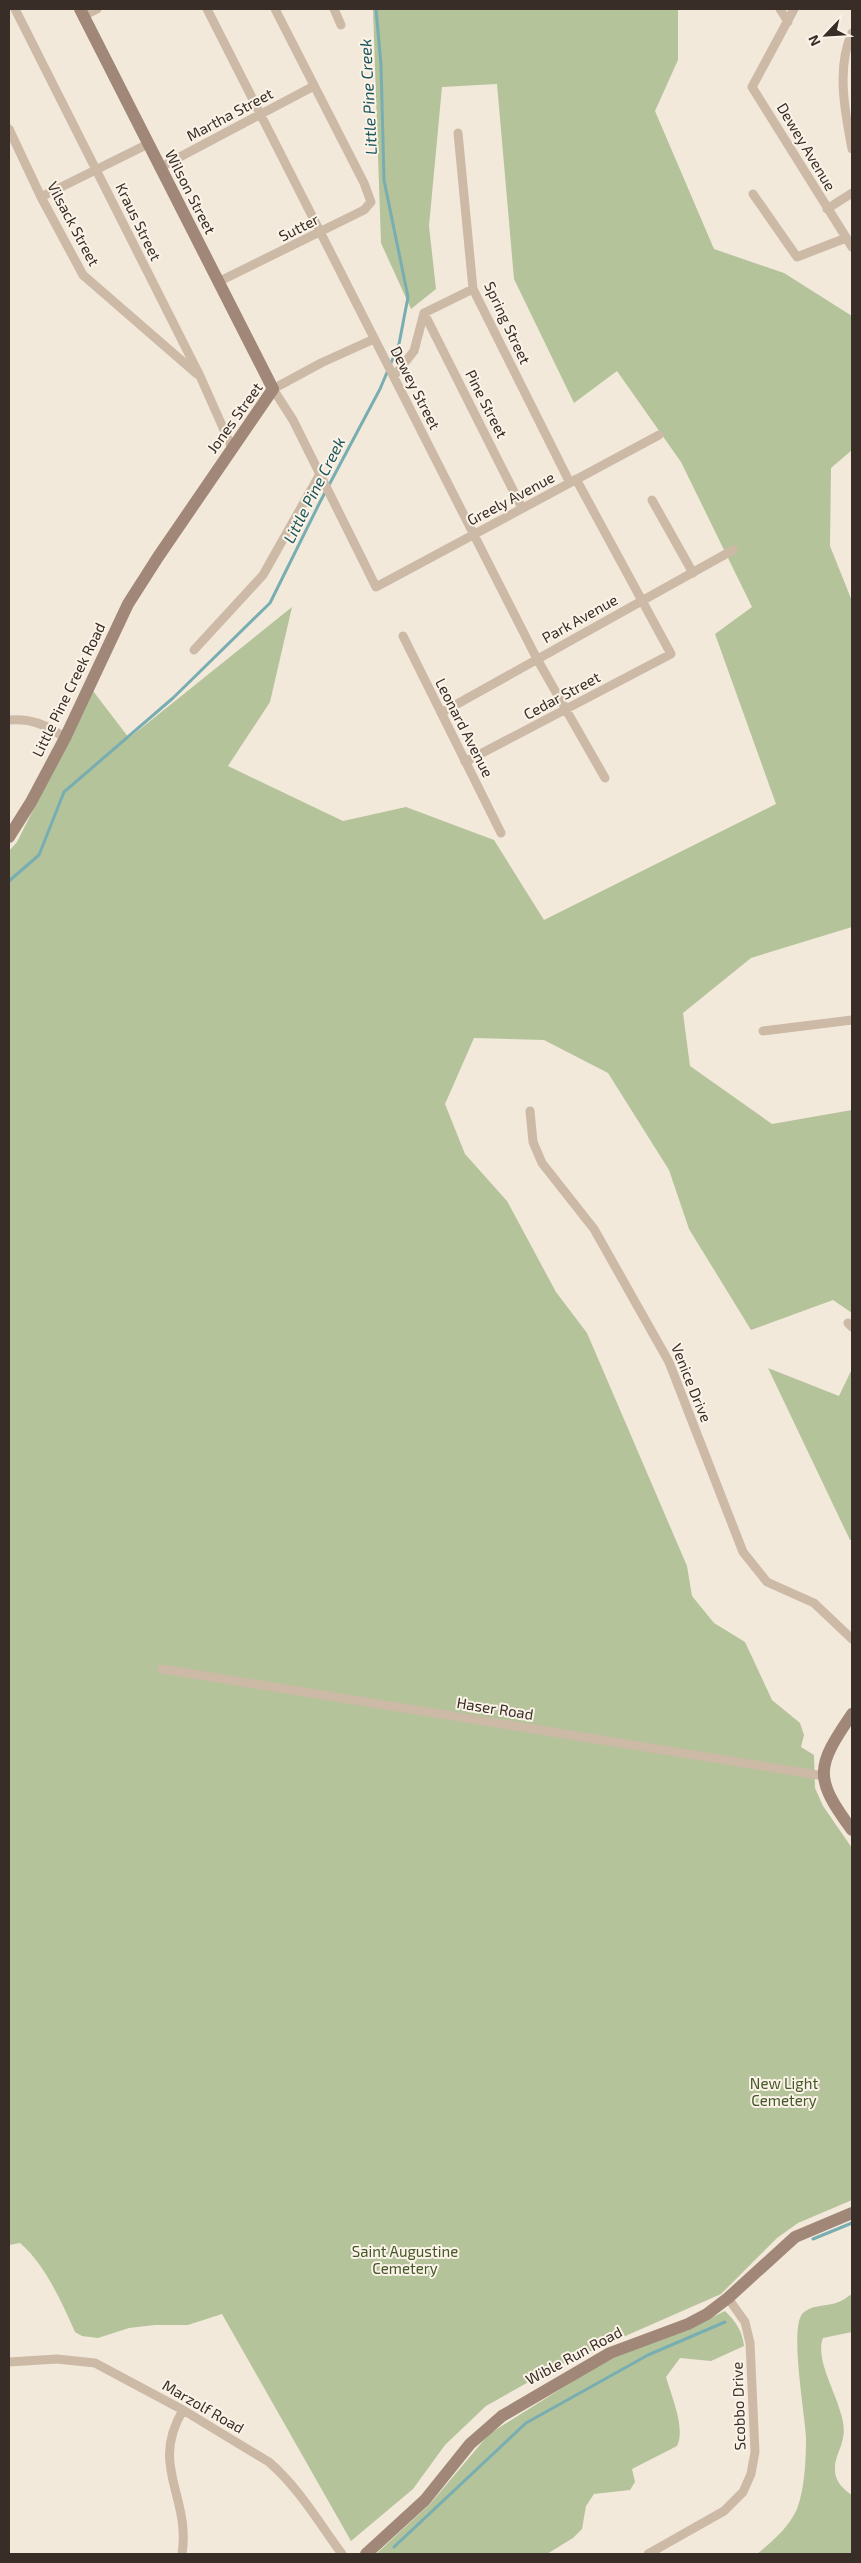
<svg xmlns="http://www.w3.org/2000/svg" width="861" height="2563" font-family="'Exo 2',sans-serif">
  <rect width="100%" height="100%" fill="#f3e9db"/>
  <!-- green -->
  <path fill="#b4c39a" d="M373,9H678V60L655,111L714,249L784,273L852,316V450L831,468L830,546L852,601V927L751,958L683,1013L690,1066L772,1124L852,1110V1313L833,1300L751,1330L689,1229L669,1170L608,1073L544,1040L474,1038L445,1104L465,1154L507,1201L556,1292L587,1333L687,1566L692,1596L714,1623L745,1642L772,1700L800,1723L804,1735L801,1747L814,1755L815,1788L823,1806L852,1848V2200L798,2223L777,2238L721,2294L557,2366L486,2406L445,2445L413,2489L351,2541L222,2314L188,2325H155L129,2328L98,2338L82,2336L75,2332C62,2303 45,2264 20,2243L9,2245V851L17,842L93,691L129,738L292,607L270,702L228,766L343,821L406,807L494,840L544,920L776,804L715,634L752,607L681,462L617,371L574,403L514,279L497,84L442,87L429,226L436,289L411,309L381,243Z
    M768,1368L839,1396L852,1369V1540H850Z
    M852,2294V2332L823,2338C815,2358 835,2391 840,2411C843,2419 845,2430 843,2438C841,2450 834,2458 835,2471C835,2481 844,2490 852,2495V2554H757C772,2542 789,2527 797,2509C805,2488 806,2458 806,2437C805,2414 789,2326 803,2313C810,2306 822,2306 832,2304C839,2303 846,2298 852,2294Z
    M725,2311C736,2322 742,2330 744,2346L711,2361L680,2358L666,2377C671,2395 686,2428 677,2446L632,2469L635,2482L630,2490L594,2494L586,2506L582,2529L573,2538L547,2554H376L430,2504L489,2434L607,2360L688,2329Z"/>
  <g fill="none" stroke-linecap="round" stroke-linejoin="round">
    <!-- stream -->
    <path stroke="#78aeb2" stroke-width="3" d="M9,881L39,855L64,792L173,698L270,603L320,502L380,389L399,344L408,297L384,180L381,65L376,9
      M813,2239L852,2223
      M394,2547L526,2423L648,2355L725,2322"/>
    <!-- street -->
    <path stroke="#ccb9a6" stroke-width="9" d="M15,9L200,376L232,448
      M207,9L537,659L605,778
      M334,9L341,25
      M780,9L788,22
      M794,9L752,87L852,247
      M83,16L97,9
      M852,33C836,67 845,113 852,149
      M9,129L41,197L83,275L197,374
      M458,133L473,289L570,483
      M159,168L314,86
      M753,194L797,257L846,238
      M41,197L148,144
      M827,209L852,193
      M218,282L364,210L371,202L364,183L275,9
      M424,313L522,508
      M374,339L321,363L273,389L293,420L376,587L659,435
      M394,376L414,351L424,313L473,289
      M652,500L693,573
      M403,636L501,833
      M194,650L263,575L320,474
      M441,713L733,550
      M9,720C31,718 47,725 65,738
      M465,762L671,654L576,479
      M763,1031L852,1020
      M530,1111L533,1142L542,1163L594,1229L669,1362L743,1552L767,1582L814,1603L852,1639
      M848,1323L852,1327
      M162,1669L824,1776
      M9,2362L57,2359L95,2363L183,2410L269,2462C299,2488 319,2523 342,2554
      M182,2554C191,2496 149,2467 183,2410
      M648,2554L724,2511L743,2492L751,2474L755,2452L750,2343L745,2322L728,2298"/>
    <!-- secondary -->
    <path stroke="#a08777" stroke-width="12" d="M9,837L31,802L65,738L128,604L158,557L273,389L80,9
      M852,1714C816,1767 813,1777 852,1830
      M366,2554L425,2500L470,2444L502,2416L610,2353L688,2324L707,2314L728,2298L795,2237L852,2213"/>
  </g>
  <g text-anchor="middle" stroke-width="4" stroke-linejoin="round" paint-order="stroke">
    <!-- street labels -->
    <g font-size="15" fill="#382d27" stroke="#fbf3e7">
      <text transform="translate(230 115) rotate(-28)" y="5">Martha Street</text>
      <text transform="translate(806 147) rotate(59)" y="5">Dewey Avenue</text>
      <text transform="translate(190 192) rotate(63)" y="5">Wilson Street</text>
      <text transform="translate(138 222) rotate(64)" y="5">Kraus Street</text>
      <text transform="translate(73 224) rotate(62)" y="5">Vilsack Street</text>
      <text transform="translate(299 228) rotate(-27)" y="5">Sutter</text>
      <text transform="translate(507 323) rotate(65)" y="5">Spring Street</text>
      <text transform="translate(415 388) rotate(63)" y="5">Dewey Street</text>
      <text transform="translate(486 404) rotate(63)" y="5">Pine Street</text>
      <text transform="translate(235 418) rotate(-54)" y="5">Jones Street</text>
      <text transform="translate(511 499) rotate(-28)" y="5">Greely Avenue</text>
      <text transform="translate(580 619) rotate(-29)" y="5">Park Avenue</text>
      <text transform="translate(69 690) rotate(-64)" y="5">Little Pine Creek Road</text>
      <text transform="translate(562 696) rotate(-28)" y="5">Cedar Street</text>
      <text transform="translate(464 728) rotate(63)" y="5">Leonard Avenue</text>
      <text transform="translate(691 1383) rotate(68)" y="5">Venice Drive</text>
      <text transform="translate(495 1709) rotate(9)" y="5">Haser Road</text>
      <text transform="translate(574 2356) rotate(-28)" y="5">Wible Run Road</text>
      <text transform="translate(739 2406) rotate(-92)" y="5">Scobbo Drive</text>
      <text transform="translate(203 2407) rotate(30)" y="5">Marzolf Road</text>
    </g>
    <!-- park labels -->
    <g font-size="15" fill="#455829" stroke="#fbf3e7">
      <text x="784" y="2089">New Light<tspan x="784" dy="17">Cemetery</tspan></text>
      <text x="405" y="2257">Saint Augustine<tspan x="405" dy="17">Cemetery</tspan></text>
    </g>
    <!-- water labels -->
    <g font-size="16" font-style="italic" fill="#1a555c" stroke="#fbf3e7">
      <text transform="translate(368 97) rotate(-93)" y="6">Little Pine Creek</text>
      <text transform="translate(314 490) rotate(-63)" y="6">Little Pine Creek</text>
    </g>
  </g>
  <!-- border -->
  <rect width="861" height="2563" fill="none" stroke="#382d27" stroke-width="20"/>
  <!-- north arrow -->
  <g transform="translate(826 35) rotate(245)" stroke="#fbf3e7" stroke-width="4" paint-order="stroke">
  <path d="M0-4L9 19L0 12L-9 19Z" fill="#382d27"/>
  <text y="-8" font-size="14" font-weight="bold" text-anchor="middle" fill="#382d27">N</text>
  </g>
</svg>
